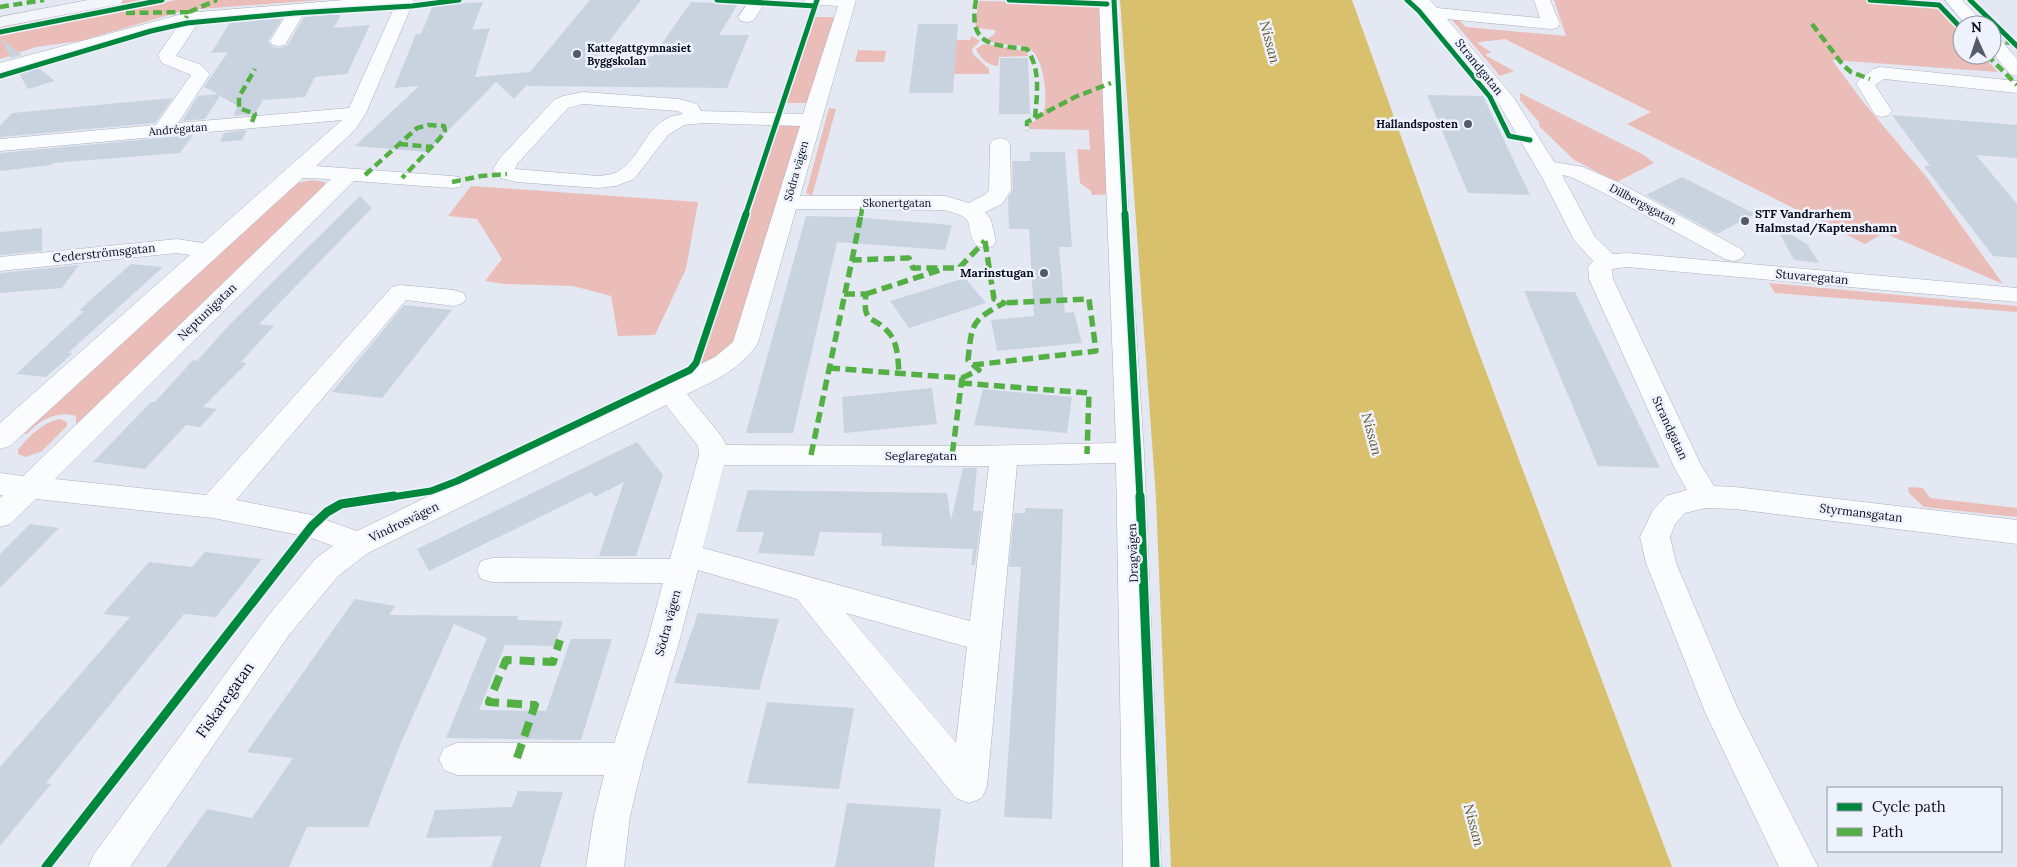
<svg xmlns="http://www.w3.org/2000/svg" width="2017" height="867" font-family="Lora,serif">
  <rect width="100%" height="100%" fill="#e3e8f3"/>
  <!-- green -->
  <path fill="#ebbdb8" d="M126,0H155L0,30V25Z
    M176,0H321L186,10L80,41L36,47L0,59V35Z
    M1554,0H1929L1962,33V55H1982L1998,72L1832,60L1864,103L1928,179L2003,284L1884,233L1865,244L1627,124L1651,112L1505,39C1496,41 1486,40 1477,43L1491,52L1485,55L1514,71L1500,76L1448,15H1454L1466,27L1566,36Z
    M979,1L1076,3L1098,6L1102,10L1114,194L1092,195L1091,191L1080,183L1077,149L1090,150L1089,130L1029,129L1030,123C1035,121 1042,118 1044,111C1048,97 1044,58 1030,49C1023,44 997,45 985,40L995,34V30L977,28L975,23Z
    M814,17H834L809,103H785Z
    M971,36L980,41L972,49L973,54L989,69V74H952L955,40H970Z
    M984,44L1026,51L1028,56L999,57L998,66C987,65 980,58 976,49Z
    M858,50L886,51L884,62H855Z
    M1520,93L1644,155L1654,163L1617,182L1574,160L1539,126V122L1520,100Z
    M829,108L836,109L812,196L806,193Z
    M780,123L800,126L802,128L739,331L726,351L699,367Z
    M313,180L324,182L328,186L76,425V416C58,410 39,420 27,434H23L296,183Z
    M471,186L698,202L686,269L655,335L618,336L611,296L573,286L505,284L485,281L502,259L477,219L448,216Z
    M1769,283L2017,306V312L1775,293Z
    M60,419L67,422V426L42,451L26,457L18,454V450C28,437 43,422 60,419Z
    M1908,487L1923,488L1930,498L2017,508V517L1924,507L1909,493Z"/>
  <!-- water -->
  <path fill="#d9c06d" d="M1120,0H1352L1476,345L1672,867H1171L1156,498Z"/>
  <!-- building -->
  <path fill="#c9d3e0" d="M590,0H641L592,63L653,56L691,2L738,4L719,35H749L727,88L528,86V84L514,99L496,82L427,152L355,146L419,86L394,88L416,34H421L433,5L483,2L472,30L490,28L475,77L530,72Z
    M341,14L334,28L370,25L347,74L315,77L305,97L263,100L255,114L233,116L238,106L220,96L205,119L182,121L198,96L218,94L204,87L228,52L211,53L231,21L282,19L268,41L273,47L279,48L287,46L304,17Z
    M918,24H958L953,93H909Z
    M0,38L22,55L11,58Z
    M1000,58H1028L1030,114H999Z
    M37,67L55,81L28,89L18,72Z
    M1427,95L1483,96L1530,195L1468,193Z
    M173,98L155,123L0,137V126L12,113Z
    M1892,115L2017,125V158L1976,155L2017,204V258L1993,256L1924,166H1930Z
    M247,130L242,140L220,142L224,133Z
    M193,135L180,153L53,163L51,165L0,171V153Z
    M1030,152H1065L1072,247H1059L1065,313L1074,312L1082,343L997,351L991,320L1034,316L1029,229H1009L1008,197L1013,190L1012,161H1030Z
    M1682,177L1755,214L1717,234L1646,195Z
    M360,196L372,208L259,324L274,326L241,362L247,363L203,407L217,409L200,427L186,425L145,469L93,462L151,402H155L193,360L197,361L232,322Z
    M806,216L851,217L952,225L945,250L837,242L793,433H746Z
    M1775,225L1807,244L1819,263L1794,260Z
    M42,228V251L0,255V232Z
    M131,264L163,267L68,353H73L46,377L16,374L84,311H79L87,303Z
    M79,265L62,288L0,293V273Z
    M965,278L986,303L909,328L890,301Z
    M1524,291L1575,292L1660,468L1598,466Z
    M404,305L452,310L382,398L332,392Z
    M932,388L937,424L844,433L842,397Z
    M983,389L1072,397L1067,433L974,425Z
    M637,442L663,475L636,556H599L624,482L595,497L591,492L429,571L417,549Z
    M963,468H977L973,511H982L975,565H971L973,549L881,546L882,533L820,532L814,556L758,553L764,532H736L748,490L947,493L951,520Z
    M1025,508L1063,509L1052,819L1004,817L1021,567H1009L1014,513H1025Z
    M30,524L59,528L0,588V554Z
    M205,552L262,559L216,617L184,614L46,783L51,784L0,846V767L130,617L103,614L149,562L192,567Z
    M355,599L395,606L389,615L518,616L517,620L563,621L554,646L505,645L479,710L546,711L571,639H612L581,740L446,738L487,638L454,624L400,745L368,827H307L289,867H166L207,809L252,818L293,758L247,752Z
    M698,613L779,619L759,690L674,683Z
    M767,702L854,708L839,789L747,783Z
    M518,791L563,792L540,867H491L502,836L426,838L435,810L512,807Z
    M847,803L941,809L934,867H835Z"/>
  <g fill="none" stroke-linecap="round" stroke-linejoin="round">
    <!-- minor casing -->
    <g stroke="#abb0be" stroke-width="1">
      <path id="minor" d="M344,0H414L366,113L355,130L316,166L452,176L460,177L463,182L460,187L452,188L354,181L55,479L206,495L392,287L400,285L454,290L463,293L466,298L463,303L454,306L406,300L236,500L312,515L357,531L715,357L733,342L800,126L704,123L684,125L668,135L634,179L616,186L598,188L517,182L500,178L493,169L500,158L554,100L563,96L583,92L679,99L697,104L701,111L803,114L838,6L806,4L804,0H856L800,196H945L969,203L986,194L989,190L990,144L993,140L1000,138L1007,140L1010,144L1011,190L1002,204L985,212L991,220L996,241L993,246L985,248L977,246C961,223 982,220 944,210L796,209L758,343C741,369 714,381 687,394L722,437L726,445L974,446L1116,443L1099,0H1115L1144,453L1161,867H1123L1116,463L1017,465L987,786L982,798L969,803L956,798L797,599L698,570L679,642L644,759L630,816L624,867H586L594,816L604,775H457L444,770L439,759L444,748L457,743H614L647,642L663,583L492,582L481,579L477,570L481,561L492,558L670,559L699,455L698,446L666,405L368,553L338,576L289,635L130,867H88L94,854L267,617L316,558L333,546L309,537L213,518L36,499L10,524L0,527V498L3,495H0V473L23,476L331,179L303,178L10,446L0,449V423L190,255L177,253L0,271V257L177,239L203,243L342,120L0,151V139L156,125L191,75L162,63L158,55L178,26L0,75V63L186,13ZM395,6L349,108L178,123L210,74L200,64L176,56L196,26L195,22L286,15L270,41L273,45L279,46L285,45L304,13ZM583,104L678,111L683,114C644,118 644,158 617,172C611,175 605,175 598,176L515,169L517,164L568,108ZM724,465L989,466L970,621L703,548ZM846,613L967,647L956,743Z
        M750,0H767L753,21L747,22L741,21L738,17Z
        M1413,0H1430L1437,8L1540,18L1534,0H1550L1560,24L1557,28L1551,29L1447,19L1514,98L1554,162L1583,167L1620,183L1741,249L1745,254L1741,259L1733,261L1725,259L1604,193L1571,177L1562,175L1595,237L1613,254L1627,253L2017,288V302L1627,267L1612,269L1613,279L1701,465L1714,486L1735,487L2017,520V544L1735,509L1706,508L1685,513L1675,524L1670,537L1676,563L1737,707L1818,867H1779L1705,712L1646,563L1640,537L1653,510L1666,496L1687,490L1674,467L1589,279L1588,267L1593,261L1574,240L1543,179L1499,104Z
        M1945,0H1962L1985,25H1966Z
        M1992,36L1998,37L2017,59V76L2010,74L1992,52Z
        M1880,67L2017,81V93L1884,79L1875,85L1892,111L1889,115L1882,117L1875,115L1856,83L1873,69Z"/>
    </g>
    <!-- major casing -->
    <g stroke="#b6bac5" stroke-width="1">
      <path id="major" d="M88,0H123L121,4L115,5L0,27V17Z"/>
    </g>
    <!-- minor -->
    <use href="#minor" fill="#fbfcfd" fill-rule="evenodd"/>
    <!-- major -->
    <use href="#major" fill="#f2f5f9" fill-rule="evenodd"/>
    <!-- quiet-far2 -->
    <path stroke="#54b045" stroke-width="4.5" stroke-dasharray="9 4.5" stroke-linecap="butt" d="M976,0C968,45 990,45 1027,49C1041,70 1037,94 1035,118L1027,122V131
      M0,7L44,0
      M189,12L217,0
      M126,13L189,12L186,18
      M1812,24L1843,65L1851,72L1870,79
      M1992,41L2015,43
      M1987,55L2017,85
      M1035,118L1075,97L1111,83
      M252,122L255,114L239,108V97L255,69
      M399,144L432,147
      M365,175L417,128L428,125L444,126L445,131L440,138L402,178
      M452,182L481,176L507,174
      M861,216L863,203"/>
    <!-- quiet-far1 -->
    <path stroke="#54b045" stroke-width="5.5" stroke-dasharray="11 5.5" stroke-linecap="butt" d="M852,260L861,214
      M844,294H866C862,326 874,314 890,334C898,345 898,360 899,373
      M866,294L940,270
      M973,365L1096,351L1089,299L1004,303
      M829,368L962,378L952,456
      M962,378L979,370L968,360C972,323 971,321 1004,303L994,299L985,241
      M961,383L1089,393L1087,454
      M811,455L852,260L909,258L913,268H959L985,241"/>
    <!-- quiet -->
    <path stroke="#54b045" stroke-width="8" stroke-dasharray="15 8" stroke-linecap="butt" d="M517,758L535,705L489,702L506,660L553,662L560,640"/>
    <!-- cycleway-far2 casing -->
    <g stroke="#eef2fc" stroke-width="8">
      <path id="cycleway-far2" d="M717,0L815,6
        M1009,0L1107,4
        M1114,0L1125,216
        M1407,0L1419,11L1490,97L1509,136L1530,140
        M1870,0L1939,5L1962,29
        M1970,0L2017,46
        M0,32L162,0
        M0,76L151,31L187,23L295,13L412,6L459,0
        M745,216L817,0"/>
    </g>
    <!-- cycleway-far1 casing -->
    <g stroke="#eef2fc" stroke-width="10">
      <path id="cycleway-far1" d="M1125,214L1140,498
        M385,498L431,491L457,481L690,370L696,363L746,214"/>
    </g>
    <!-- cycleway casing -->
    <g stroke="#eef2fc" stroke-width="12">
      <path id="cycleway" d="M1140,496L1155,867
        M46,867L312,526L327,512L341,504L394,496"/>
    </g>
    <!-- cycleway-far2 -->
    <use href="#cycleway-far2" stroke="#00873e" stroke-width="5"/>
    <!-- cycleway-far1 -->
    <use href="#cycleway-far1" stroke="#00873e" stroke-width="7"/>
    <!-- cycleway -->
    <use href="#cycleway" stroke="#00873e" stroke-width="9"/>
  </g>
  <!-- markers -->
  <g fill="#555a69" stroke="#eef2fc" stroke-width="2">
    <circle cx="577" cy="54" r="5"/>
    <circle cx="1468" cy="124" r="5"/>
    <circle cx="1745" cy="221" r="5"/>
    <circle cx="1044" cy="273" r="5"/>
  </g>
  <g text-anchor="middle" stroke-width="5" stroke-linejoin="round" paint-order="stroke">
    <!-- far-poi labels -->
    <g font-size="11" font-weight="bold" fill="#090d1e" stroke="#eef2fc" text-anchor="start">
      <text x="587" y="52">Kattegattgymnasiet<tspan x="587" dy="13">Byggskolan</tspan></text>
      <text x="1458" y="128" text-anchor="end">Hallandsposten</text>
    </g>
    <!-- far-street labels -->
    <g font-size="11" fill="#090d1e" stroke="#eef2fc">
      <text transform="translate(178 129) rotate(-5)" y="4">Andrégatan</text>
      <text transform="translate(796 171) rotate(-74)" y="4">Södra vägen</text>
      <text x="897" y="207">Skonertgatan</text>
      <text transform="translate(1643 204) rotate(28)" y="4">Dillbergsgatan</text>
    </g>
    <!-- street labels -->
    <g font-size="12" fill="#090d1e" stroke="#eef2fc">
      <text transform="translate(1479 67) rotate(51)" y="4">Strandgatan</text>
      <text transform="translate(104 253) rotate(-6)" y="4">Cederströmsgatan</text>
      <text transform="translate(1812 277) rotate(5)" y="4">Stuvaregatan</text>
      <text transform="translate(207 312) rotate(-44)" y="4">Neptunigatan</text>
      <text transform="translate(1670 428) rotate(65)" y="4">Strandgatan</text>
      <text x="921" y="460">Seglaregatan</text>
      <text transform="translate(1861 513) rotate(7)" y="4">Styrmansgatan</text>
      <text transform="translate(404 522) rotate(-26)" y="4">Vindrosvägen</text>
      <text transform="translate(1133 553) rotate(-92)" y="4">Dragvägen</text>
      <text transform="translate(668 623) rotate(-75)" y="4">Södra vägen</text>
    </g>
    <!-- poi labels -->
    <g font-size="12" font-weight="bold" fill="#090d1e" stroke="#eef2fc" text-anchor="start">
      <text x="1755" y="218">STF Vandrarhem<tspan x="1755" dy="14">Halmstad/Kaptenshamn</tspan></text>
      <text x="1034" y="277" text-anchor="end">Marinstugan</text>
    </g>
    <!-- water labels -->
    <g font-size="14" font-style="italic" fill="#655526" stroke="#eef2fc">
      <text transform="translate(1270 42) rotate(75)" y="5">Nissan</text>
      <text transform="translate(1372 434) rotate(75)" y="5">Nissan</text>
      <text transform="translate(1474 825) rotate(75)" y="5">Nissan</text>
    </g>
    <!-- near-street labels -->
    <g font-size="15" fill="#090d1e" stroke="#eef2fc">
      <text transform="translate(225 700) rotate(-55)" y="5">Fiskaregatan</text>
    </g>
  </g>
  <!-- legend -->
  <rect x="1827" y="787" width="175" height="65" fill="#eef2fc" stroke="#9296a3"/>
  <rect x="1837" y="803" width="25" height="8" fill="#00873e" stroke="#9296a3"/>
  <text x="1872" y="812" font-size="15" fill="#090d1e">Cycle path</text>
  <rect x="1837" y="828" width="25" height="8" fill="#54b045" stroke="#9296a3"/>
  <text x="1872" y="837" font-size="15" fill="#090d1e">Path</text>
  <!-- north arrow -->
  <g transform="translate(1977 40) rotate(357)"><circle r="24" fill="#eef2fc" stroke="#9296a3"/>
  <path d="M0-4L9 19L0 12L-9 19Z" fill="#555a69"/>
  <text y="-8" font-size="14" font-weight="bold" text-anchor="middle" fill="#090d1e">N</text>
  </g>
</svg>
